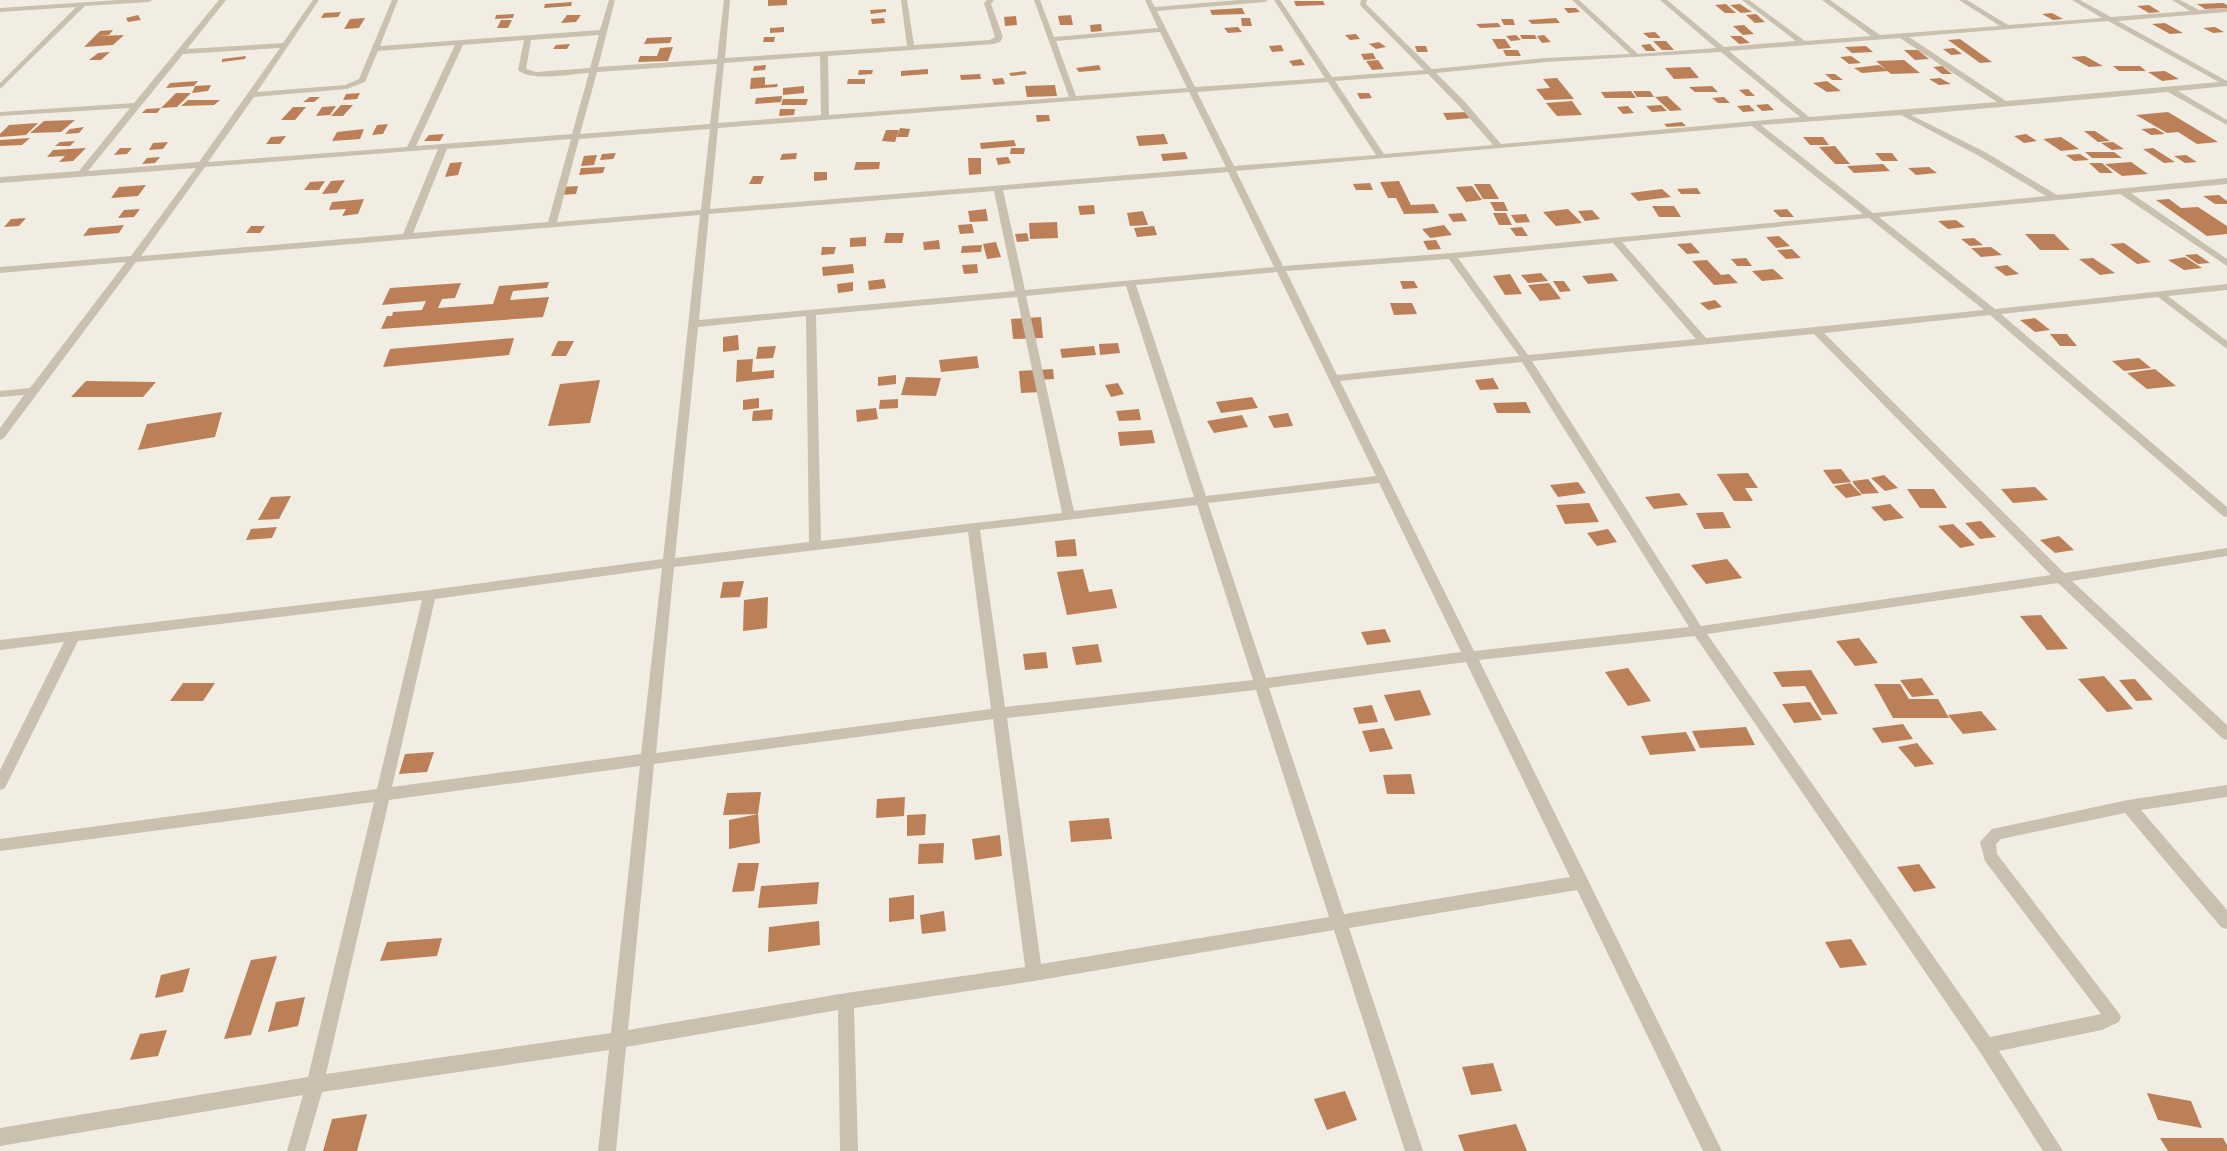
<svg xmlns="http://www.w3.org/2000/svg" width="2227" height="1151" font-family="Karla,sans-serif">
  <rect width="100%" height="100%" fill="#f2ede3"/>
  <!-- building -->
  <path fill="#bb8058" d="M768,0H787V5L768,6Z
    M1294,1H1323L1325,5L1296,6Z
    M572,2L571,6L544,8L545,4Z
    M2223,3L2227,5V8L2205,9L2197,4Z
    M1726,4L1736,13H1725L1715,5Z
    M1740,4L1752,12L1741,13L1730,5Z
    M2149,5L2160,12L2149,13L2137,6Z
    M1242,8L1245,14L1212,15L1210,10Z
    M1564,8H1576L1580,12L1568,13Z
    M886,9V12L871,14L870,10Z
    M341,12L338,17L321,18L324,13Z
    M2052,13L2063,19L2053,20L2042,14Z
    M514,14L513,18L495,19L496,15Z
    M1756,14L1765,22L1755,23L1746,15Z
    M138,15L141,20L128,22L126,18Z
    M567,15H581L576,22L561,23Z
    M1071,15L1073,25H1060L1058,16Z
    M1016,16L1017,25L1005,26L1004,17Z
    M365,18L359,28L344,29L350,19Z
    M884,18L885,23L872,24L871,19Z
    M1241,18H1250L1252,26H1242Z
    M1556,18L1560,23L1532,24L1528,20Z
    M1501,19H1513L1515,25H1504Z
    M501,20H512L508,28H497Z
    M1498,23L1501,27L1480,28L1476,24Z
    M2165,23L2183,33L2170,34L2152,24Z
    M1101,24L1102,31L1091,32L1090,25Z
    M1744,25L1754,34L1743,35L1733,26Z
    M784,27V32L770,33V28Z
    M1238,27L1242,32L1228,33L1224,28Z
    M2215,27L2224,32L2213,33L2203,28Z
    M113,30L109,35L98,36L124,35L113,45L84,47L100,31Z
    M1655,32L1661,38H1649L1643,33Z
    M1356,34L1360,39L1350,40L1345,35Z
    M1516,35L1521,40L1511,41L1506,36Z
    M1520,35H1535L1537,39H1522Z
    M1544,35L1551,42L1542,43L1537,36Z
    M1730,36H1741L1750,43L1739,44Z
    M672,37L670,43L644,44L647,38Z
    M764,37H775L774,42H763Z
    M1492,39H1505L1511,48L1498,49Z
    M1960,39L1992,62L1980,63L1948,40Z
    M1653,41H1666L1674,50H1662Z
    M1379,42L1386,47L1376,49L1369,44Z
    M570,44L567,49H553L556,45Z
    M1650,44L1656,51H1646L1641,45Z
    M1281,45L1284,51L1272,52L1269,46Z
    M1415,46H1426L1428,52H1417Z
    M1866,46L1873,52L1852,53L1845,47Z
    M673,47L668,61L638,62L640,56H657L660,48Z
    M1954,48L1962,54L1951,55L1943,49Z
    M1503,50H1518L1521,56H1506Z
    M1904,50H1918L1929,59L1915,60Z
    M110,52L101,60H89L98,53Z
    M1373,53L1376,59L1364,60L1361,54Z
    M246,56L245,59L222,62V59Z
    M1851,56L1861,63L1849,64L1840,57Z
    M2085,56L2103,66L2089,67L2071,57Z
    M1301,59L1305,65L1293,66L1289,61Z
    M1378,60L1384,69L1372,70L1366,61Z
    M1904,60L1920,73L1891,74L1876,61Z
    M766,65L765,70L753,71L754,66Z
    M1099,65L1101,70L1079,72L1076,68Z
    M1879,65L1888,71L1862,73L1854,68Z
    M1942,66L1952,74H1942L1933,67Z
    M2113,66H2140L2146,71H2119Z
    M1690,67L1699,78L1674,79L1665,68Z
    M928,69V74L901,76V71Z
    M859,70H873L872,74L858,75Z
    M1025,71L1027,74L1011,76L1009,73Z
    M2165,71L2179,79L2162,81L2148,72Z
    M980,74L981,79L961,80L960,75Z
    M1825,74H1835L1843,80H1832Z
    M765,77V85L778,84L777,87L750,89L751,78Z
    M1003,78L1005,84L994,85L992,79Z
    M1557,78L1574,99L1545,100L1536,89L1550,88L1543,79Z
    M1940,78L1951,84L1939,85L1929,79Z
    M848,79H865V84H847Z
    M198,81L194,86L166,88L170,83Z
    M1827,81L1841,91L1827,92L1813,83Z
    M211,85L208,91L192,93L195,86Z
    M1055,85L1057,96L1027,97L1025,86Z
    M804,86V93L783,95V88Z
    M1712,86L1718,92H1695L1689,87Z
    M1748,89L1755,96H1746L1739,90Z
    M1631,91L1636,98H1605L1601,92Z
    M1633,91H1650L1654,97H1637Z
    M176,93H191L177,107L161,108Z
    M360,93L357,99L343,100L346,94Z
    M1357,93H1369L1372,98L1360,99Z
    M782,96L781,102L755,104L756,98Z
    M1667,96L1682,110L1670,111L1655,97Z
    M310,97H320L314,102H303Z
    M1724,97L1730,103H1718L1712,98Z
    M783,99H808L806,105H781Z
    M188,100H220L214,105L181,106Z
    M1572,101L1582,115L1557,116L1546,103Z
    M1768,104L1774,110L1762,111L1756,105Z
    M341,105H353L343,116H331Z
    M1661,105L1667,111L1652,112L1646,106Z
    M1749,105L1755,111L1743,112L1737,106Z
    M336,106L330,115L316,116L322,107Z
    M1628,106L1634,113L1623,114L1617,107Z
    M293,107H306L295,120H281Z
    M161,108L157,113H142L146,109Z
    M780,109H795L794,115L779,116Z
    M1467,112L1472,118L1447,120L1443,113Z
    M2168,112L2218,142L2197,144L2178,132L2167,133L2136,115Z
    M1036,115H1049L1050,121L1037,122Z
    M75,120L61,132L30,133L44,121Z
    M1682,122L1686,126L1667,127L1664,124Z
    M38,123L26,135L0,137V134L9,125Z
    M388,124L383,134L372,135L377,125Z
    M84,127L79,133L65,134L70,129Z
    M900,128L910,129L908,137H897Z
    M2155,128L2165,134L2151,135L2141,129Z
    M364,129L360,139L332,141L337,132Z
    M886,130H899L895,142L882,141Z
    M2084,131H2095L2110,141L2098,142Z
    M444,134L440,141H424L429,135Z
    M1164,134L1168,144L1139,146L1136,136Z
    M2026,134L2037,141L2024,143L2014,136Z
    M286,136L280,144H266L271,137Z
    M1803,137H1823L1829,145H1810Z
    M2061,137L2079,149L2061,151L2043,139Z
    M30,138L22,145L0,146V140Z
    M1014,140L1016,146L981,149L980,143Z
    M75,141L70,146H55L60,142Z
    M168,142L163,149L149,150L153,143Z
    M2113,142L2124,149L2112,150L2101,143Z
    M1835,146L1850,164H1835L1819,147Z
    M86,148L73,161L59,162L65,156L47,157L53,150Z
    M120,148H132L127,154L114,155Z
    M1011,148H1025L1024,154H1010Z
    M2153,148L2175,162L2164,163L2143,149Z
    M1185,152L1188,159L1163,161L1161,154Z
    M2085,152H2114L2122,158H2092Z
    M616,153L613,159L600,160L602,154Z
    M797,153L796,159L780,160L782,154Z
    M1875,153H1892L1898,161H1882Z
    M2080,154L2089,160L2074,161L2066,155Z
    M597,155L594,165L581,166L584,156Z
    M2186,155L2197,162L2185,163L2174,156Z
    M160,157L155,163L142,164L147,158Z
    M1008,157L1011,163L998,165L996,158Z
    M968,158H981V174L969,175Z
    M462,162L458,175L445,177L450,163Z
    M856,162H880L879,169L854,170Z
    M2131,162L2148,174L2122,176L2105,164Z
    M2089,163H2102L2113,173H2100Z
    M1883,164L1890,171L1854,173L1847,166Z
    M605,167L603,173L579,175L581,168Z
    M1929,167L1937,173L1916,175L1908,168Z
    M814,172H827V180L814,181Z
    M753,176H764L761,184H749Z
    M345,180L337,193L322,194L331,181Z
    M325,181L319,190H304L310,182Z
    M1399,181L1411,205L1434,204L1439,213L1404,214L1396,198H1388L1380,182Z
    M1370,183L1373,190H1356L1353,184Z
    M1474,184H1490L1499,199H1483Z
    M146,185L138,196L111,198L119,187Z
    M578,186L576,194L561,195L562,187Z
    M1472,186L1482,200L1466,202L1456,187Z
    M1697,188L1701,194H1681L1677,189Z
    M1662,189L1671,197L1638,201L1630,193Z
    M2219,195L2227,201V204H2215L2203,196Z
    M364,199L358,214L342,216L346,209L329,210L332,202Z
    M2169,199L2181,208L2198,207L2227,226V234L2207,236L2156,200Z
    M1490,202H1504L1508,211H1495Z
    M1094,205L1095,214L1080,215L1078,206Z
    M1652,206H1674L1681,217H1659Z
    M140,209L134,217L118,218L124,210Z
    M986,209L988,221L970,222L968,211Z
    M1568,209L1582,223L1556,226L1543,212Z
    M1787,209L1794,217H1780L1773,210Z
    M1592,210L1600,219L1585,221L1578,211Z
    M1143,211L1148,225L1130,226L1127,213Z
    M1462,213L1467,221L1453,222L1448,214Z
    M1493,213H1506L1512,225H1499Z
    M1526,214L1530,222L1516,223L1511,215Z
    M26,218L19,226L4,227L11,219Z
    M1956,220L1965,227L1948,229L1938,221Z
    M1057,222L1058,238L1030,239L1029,223Z
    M972,224L974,233L960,234L958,225Z
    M124,225L119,233L83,236L89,228Z
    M1444,225L1452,235L1430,238L1422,229Z
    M251,226H265L260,233H246Z
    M1154,226L1157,235L1137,237L1134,228Z
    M1522,227L1528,236H1516L1510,228Z
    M886,233H904L902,243H884Z
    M1027,233L1029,241L1017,242L1015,234Z
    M2025,234H2054L2070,250H2040Z
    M1779,236L1790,246L1776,248L1766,237Z
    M866,237V246L850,247V238Z
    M1974,238L1983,245L1970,246L1961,239Z
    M939,240L940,249L924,250L923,242Z
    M1436,240L1441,249L1428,250L1423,241Z
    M996,242L1001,257L987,259L983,244Z
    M1691,243L1700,253L1687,254L1677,244Z
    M2124,243L2151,262L2137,264L2110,244Z
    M982,245L981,252L961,253L962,246Z
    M822,247H836L834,254L821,255Z
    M1991,247L2002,255L1981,257L1971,248Z
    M1792,249L1801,258L1786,259L1777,250Z
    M2197,254L2210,263L2198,264L2185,255Z
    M2185,257L2202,268L2184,270L2168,260Z
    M1746,258L1752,266H1737L1731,259Z
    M2093,258L2115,273L2100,275L2079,259Z
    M1707,260L1721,275L1729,274L1738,283L1714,285L1692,261Z
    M853,264L854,273L823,276L822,267Z
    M977,264L978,273L964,274L962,265Z
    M2007,265L2019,274L2006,276L1994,267Z
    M1773,269L1784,279L1762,281L1752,271Z
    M1541,273L1548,281L1528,283L1521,275Z
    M1612,273L1618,281L1588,284L1582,276Z
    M1510,274L1522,294L1505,295L1493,276Z
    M884,279L886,288L869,290L868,281Z
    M1400,281H1414L1418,288L1403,289Z
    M1553,281H1564L1571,291L1560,292Z
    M549,282L547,288L513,291L510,300L549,297L543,317L381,329L387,316H392L393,312L422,310L426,301L382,305L390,288L461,283L455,298L442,299L438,308L493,304L499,286Z
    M853,282V291L838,293L837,284Z
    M1549,283L1561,299L1540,301L1528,285Z
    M1715,300L1722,307L1708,310L1700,303Z
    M1390,303H1412L1417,314L1394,315Z
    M1041,317L1043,338L1013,339L1011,319Z
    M2035,318L2050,330L2035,332L2020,320Z
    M2050,334H2067L2077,346H2060Z
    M738,335L739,350L723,352V337Z
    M514,338L509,355L383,367L390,349Z
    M558,341H574L566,356H551Z
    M1118,343L1120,353L1100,355L1099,344Z
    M776,346L773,358L756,359L758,347Z
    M1094,346L1096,355L1062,358L1060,349Z
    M977,356L979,368L941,372L939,360Z
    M2139,358L2151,368L2124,371L2112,361Z
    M753,359L752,372L774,370V378L736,382L737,360Z
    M1053,369L1054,379L1039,380L1040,392L1021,393L1019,371Z
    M2155,369L2176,386L2147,389L2127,373Z
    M896,375V384L878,386V377Z
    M906,377L941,378L936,396L901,395Z
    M1493,378L1499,389L1480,390L1475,380Z
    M600,380L590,423L548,426L560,384Z
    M86,381L156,382L143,397H71Z
    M1118,383L1124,394L1111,397L1105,385Z
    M1252,397L1258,408L1221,413L1216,402Z
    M759,398V408L743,410V400Z
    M898,399V408L879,409L880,400Z
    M1526,402L1531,413H1497L1493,403Z
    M876,408L878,419L857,422L856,410Z
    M773,409L772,420L752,421L753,411Z
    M1139,409L1141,420L1119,421L1116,411Z
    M222,412L215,437L138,450L147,424Z
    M1288,413L1293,426L1274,428L1268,416Z
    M1242,415L1248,427L1214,433L1207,421Z
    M1152,430L1155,443L1120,446L1118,432Z
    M1841,469L1851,482L1833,484L1823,470Z
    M1748,473L1758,488H1745L1753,501H1734L1717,474Z
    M1884,475L1898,488L1885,491L1871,478Z
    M1868,479L1879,493L1862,494L1853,483V481Z
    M1578,482L1586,493L1558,497L1550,485Z
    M1850,483L1862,495L1846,498L1834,486Z
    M2035,487L2048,500L2013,503L2001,489Z
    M1907,489H1934L1947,508H1920Z
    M1679,493L1688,505L1654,509L1645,497Z
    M291,496L279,519L258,520L271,497Z
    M1589,503L1599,522L1565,524L1556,505Z
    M1890,504L1904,518L1884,521L1871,507Z
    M1723,512L1731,528L1704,529L1696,513Z
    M1981,521L1996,537L1980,539L1965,523Z
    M1953,524L1975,545L1960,548L1938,526Z
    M277,527L272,538L246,540L251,529Z
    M1608,529L1617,542L1597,546L1587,533Z
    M2059,536L2074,550L2055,553L2040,540Z
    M1075,539L1077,556L1057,557L1055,541Z
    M1727,559L1742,578L1706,584L1691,565Z
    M1083,569L1089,592L1112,589L1117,608L1067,615L1057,572Z
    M744,581L740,597L720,598L723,582Z
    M768,597L767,628L743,631L744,600Z
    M2041,615L2068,649L2047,650L2020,616Z
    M1385,629L1391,642L1367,645L1361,632Z
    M1859,638L1878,663L1855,666L1836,641Z
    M1098,644L1102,662L1076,665L1072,647Z
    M1046,652L1048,668L1025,670L1023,654Z
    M1628,668L1651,701L1628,706L1605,672Z
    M1811,670L1838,714L1822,715L1805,686L1782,687L1773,672Z
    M2104,676L2133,709L2107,712L2078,679Z
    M1922,678L1934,695L1912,697L1900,680Z
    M2135,679L2153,700L2136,701L2119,680Z
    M183,683H215L203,701H170Z
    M1874,684H1900L1909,699H1938L1949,718H1893Z
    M1420,690L1431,715L1395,721L1384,695Z
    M1810,702L1822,720L1794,723L1782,704Z
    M1372,705L1378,722L1359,724L1353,708Z
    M1981,711L1997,730L1963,734L1948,715Z
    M1903,724L1913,739L1882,743L1872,728Z
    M1746,727L1755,745L1700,748L1692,731Z
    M1384,728L1393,749L1370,752L1362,731Z
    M1686,732L1696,751L1650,755L1641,736Z
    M1917,743L1934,764L1915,767L1898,747Z
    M434,752L427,772L399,774L405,754Z
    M1411,774L1415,794H1387L1383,775Z
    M761,792L758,814L723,815L727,793Z
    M905,797L904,816L876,818L877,799Z
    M758,814L760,843L729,849V820Z
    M926,814L925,835L907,836V815Z
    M1109,818L1112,839L1071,842L1069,821Z
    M1000,835L1002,856L975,860L972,839Z
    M944,843L943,863L918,864L919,844Z
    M738,863H759L754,891L732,892Z
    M1919,864L1936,888L1914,892L1897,867Z
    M819,882L817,904L758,908L761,886Z
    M914,895V919L889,922V898Z
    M944,911L946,931L922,934L920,915Z
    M819,921L820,945L768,952L769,927Z
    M442,938L437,956L380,961L387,942Z
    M1851,939L1867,965L1840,968L1825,942Z
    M277,956L251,1035L224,1039L251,960Z
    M190,968L183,992L155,998L161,975Z
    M305,997L298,1026L268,1032L276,1002Z
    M167,1030L158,1056L130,1060L140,1034Z
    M1493,1063L1502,1091L1471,1095L1462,1067Z
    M1345,1091L1357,1120L1327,1130L1314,1099Z
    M2147,1093L2191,1101L2202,1128L2158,1120Z
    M367,1114L357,1151H323L332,1119Z
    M1516,1124L1527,1151H1464L1458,1135Z
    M2160,1138H2223L2227,1145V1151H2168Z"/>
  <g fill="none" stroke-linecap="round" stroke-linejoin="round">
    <!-- minor -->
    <path fill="#c9c0b0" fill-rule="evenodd" d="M118,0H152L149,2L85,6L0,89V83L76,7L0,12V8Z
      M219,0H226L187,49L283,43L313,0H319L257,92L345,85L359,79L392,0H398L380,46L600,30L609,0H615L598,67L717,59L724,0H730L725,58L907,46L901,0H907L914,45L990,40L995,37L984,3L987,0H994L991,4L1003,37L1000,42L994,44L828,56L829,115L1069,97L1034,0H1040L1054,37L1158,28L1145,0H1151L1155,7L1239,0H1268L1265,2L1157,11L1195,87L1325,78L1274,0H1280L1332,77L1424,70L1360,5L1361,0H1367L1366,4L1432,69L1546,58L1630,54L1572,0H1579L1638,54L1716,48L1660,0H1667L1724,47L1796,41L1742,0H1749L1805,41L1871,36L1822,0H1830L1880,35L2000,26L1959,0H1967L2008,25L2102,18L2072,0H2080L2111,17L2190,11L2172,0H2180L2199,10L2227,8V12L2118,21L2227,81V86L2178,91L2227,120V125L2168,92L1911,115L1985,152L2057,195L2227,178V184L2131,193L2227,259V266L2120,194L1879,217L1995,309L2227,284V290L2168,296L2227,341V349L2158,297L2001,314L2227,507V517L2223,516L1990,315L1824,333L2064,573L2227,548V556L2072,581L2227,725V740L2222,738L2058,583L1707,634L1990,1037L2101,1014L1985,861L1980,842L1992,829L2128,800L2227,785V797L2141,810L2227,910V929L2221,927L2125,813L2001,839L1996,844L1997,854L2121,1016L2119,1022L2102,1030L1999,1051L2063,1151H2043L1980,1052L1695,636L1479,660L1722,1151H1703L1577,890L1349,928L1423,1151H1405L1334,930L1034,981L854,1008L858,1151H840L838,1010L626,1047L616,1151H598L609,1050L322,1092L305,1151H287L303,1095L0,1146V1128L308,1077L374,802L0,851V839L377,789L422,600L78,641L5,788L0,790V770L64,642L0,650V640L430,590L663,559L700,215L136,262L4,438L0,440V428L24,395L0,397V391L30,388L126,262L0,273V267L131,256L196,168L0,183V177L79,171L130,108L0,116V112L134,103ZM2108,21L2219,82L2006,101L1909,37ZM1160,32L1187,88L1076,96L1056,41ZM599,35L590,68L536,72L526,69L531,40ZM1900,38L1997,102L1809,117L1729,51ZM524,40L518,70C531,82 571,74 589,73L572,134L416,146L463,45ZM455,45L407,147L208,162L254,97L347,89L365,82L378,51ZM280,48L199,162L88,171L183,54ZM1721,52L1800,117L1501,144L1466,103L1436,73L1546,62ZM820,56L821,115L718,123L724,63ZM717,64L710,124L580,134L597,72ZM1428,74L1460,107L1493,145L1384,154L1335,81ZM1328,82L1376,155L1234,166L1197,92ZM1189,92L1226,167L710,209L718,128ZM1901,115L1979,156L2046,196L1873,213L1761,125ZM1752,126L1863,214L1452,253L1283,266L1236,171ZM710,129L701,210L557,222L579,139ZM571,139L548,222L413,233L447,149ZM438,149L403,234L141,256L205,167ZM1228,172L1274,267L1025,290L1003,190ZM994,191L1015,291L699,320L709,214ZM1869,218L1984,310L1706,338L1622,242ZM1613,243L1696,339L1528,355L1458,258ZM1449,259L1519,356L1337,375L1286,271ZM1277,272L1376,476L1206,496L1136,285ZM1126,286L1194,497L1074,511L1026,296ZM1017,297L1062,513L821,541L816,315ZM806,316L809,542L675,558L698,327ZM1814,334L2051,575L1701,626L1532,361ZM1522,362L1689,627L1474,651L1340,381ZM1379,483L1461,652L1266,678L1208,503ZM1197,505L1253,680L1005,707L980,530ZM968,532L991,709L656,753L674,567ZM662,568L641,754L392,787L435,599ZM1466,662L1570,877L1344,914L1269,688ZM1256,690L1329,917L1041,964L1007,718ZM993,719L1025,967L846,993L628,1030L654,764ZM640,766L611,1033L326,1074L389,800Z"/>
  </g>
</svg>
